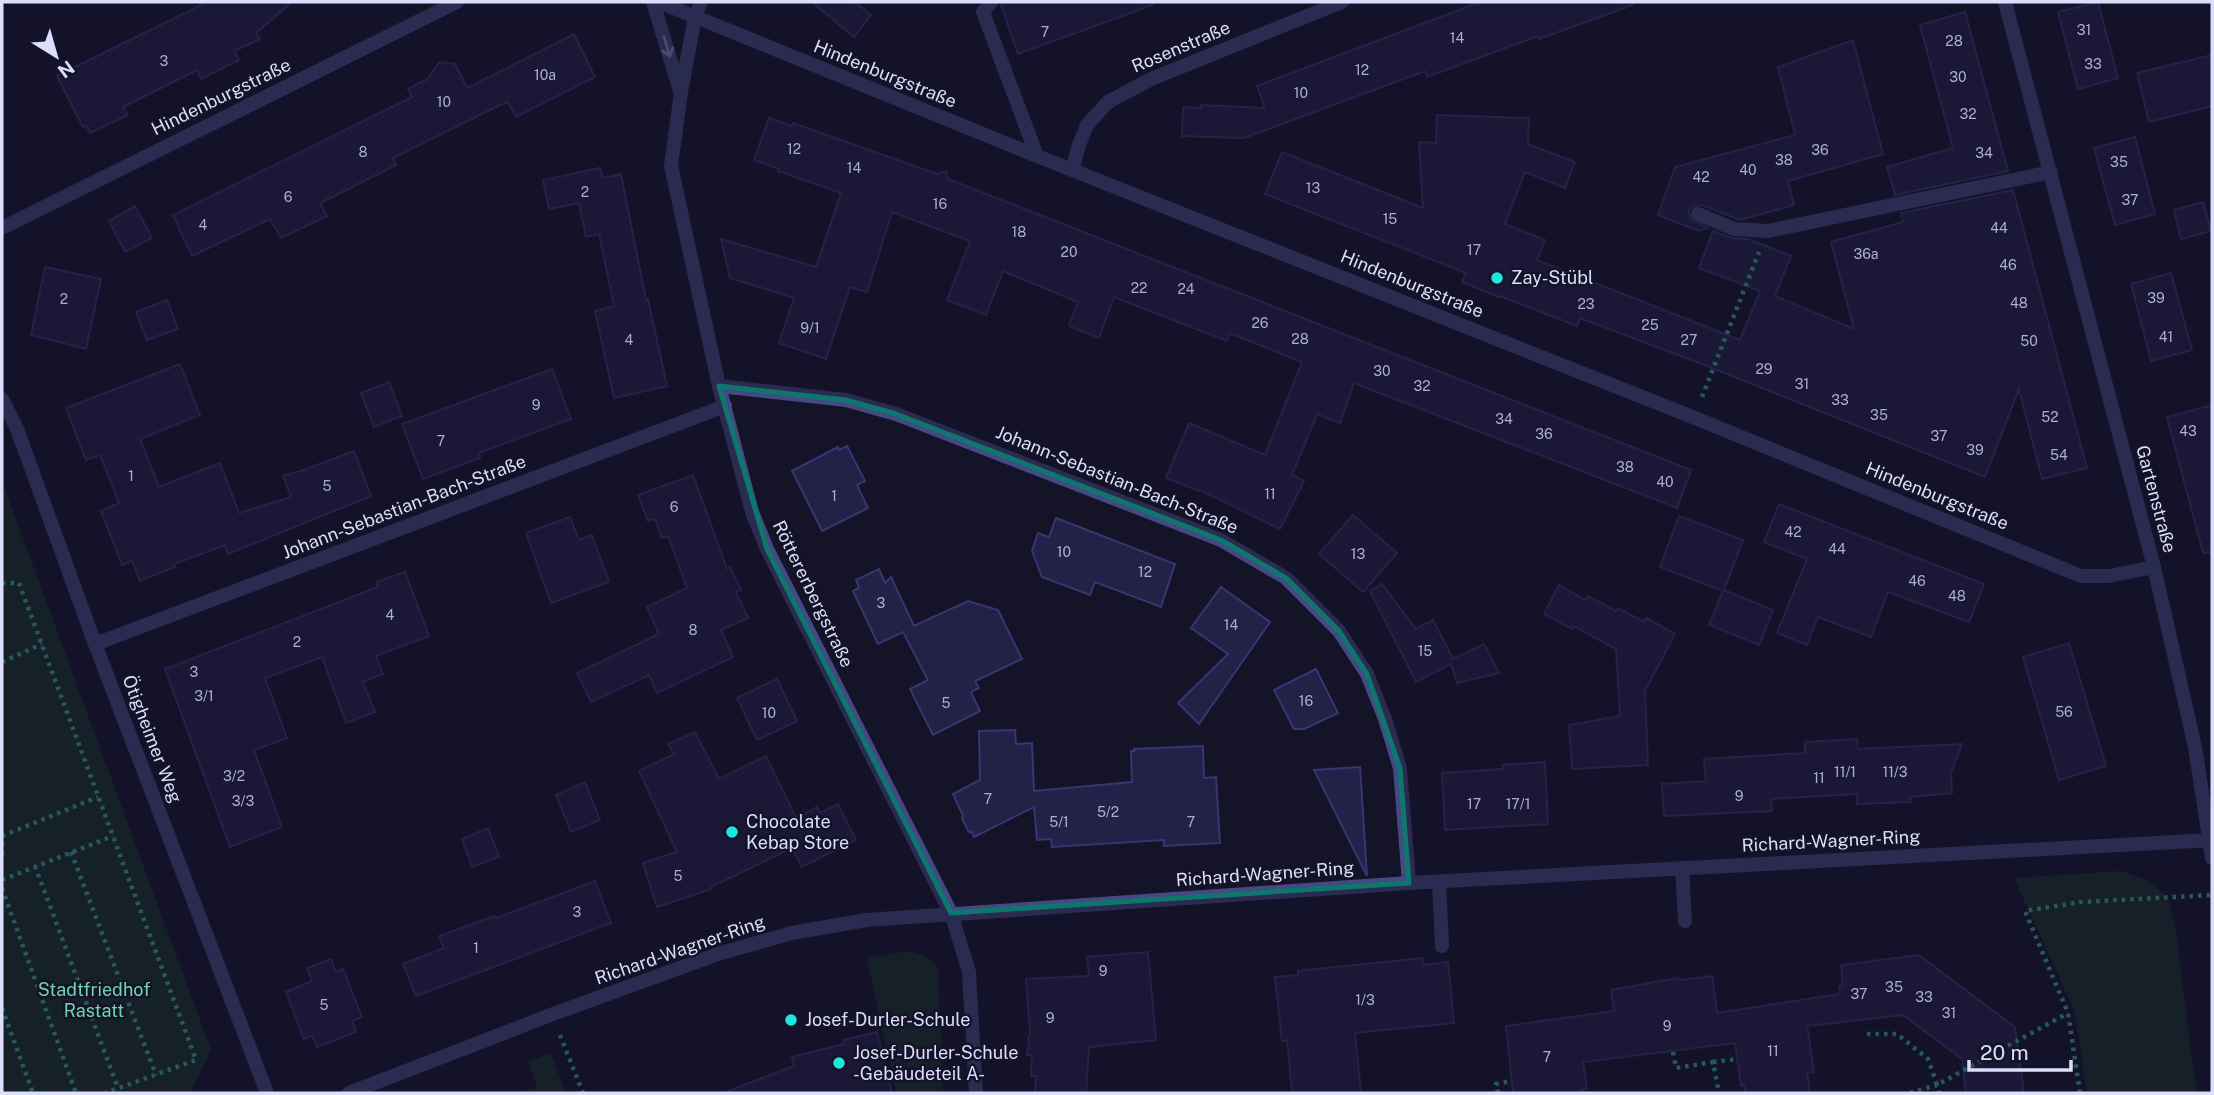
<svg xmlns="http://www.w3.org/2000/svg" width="2214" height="1095" font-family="'Public Sans',sans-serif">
  <rect width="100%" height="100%" fill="#141328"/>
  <!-- green -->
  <path fill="#17312c" d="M2,481L211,1050L190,1093H2Z
    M2121,871L2150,881L2168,898L2176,929L2191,1054L2198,1093H2087L2075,1012L2014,878Z
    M909,951L927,957L938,969L943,1093H896L867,958Z
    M551,1053L566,1093H520L537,1086L528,1062Z"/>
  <!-- building -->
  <path fill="#232147" stroke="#393570" stroke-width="2" d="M207,2H292L256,33L260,39L234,51L239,60L201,79L197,70L123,107L128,115L90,133L86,125L83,127L57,76Z
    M812,2H855L871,15L854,37Z
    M1000,2H1152L1153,5L1018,54Z
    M1480,2H1633V5L1539,39L1538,36L1427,77L1425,71L1244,138L1182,136L1183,107L1201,108V105L1265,108L1257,86Z
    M2098,2L2118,78L2078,89L2058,12Z
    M1965,12L2008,171L1895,195L1887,167L1953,148L1920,25Z
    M574,34L595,77L516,117L508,102L500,105L393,158L396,165L320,203L327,216L281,238L270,219L192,256L173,215L412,97L408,89L428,79L439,62L455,64L467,88Z
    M1853,40L1883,154L1788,181L1794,205L1740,220L1702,205L1693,206L1689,211L1690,219L1708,228L1699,231L1658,215L1675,167L1795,135L1778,67Z
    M2212,55V106L2149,122L2137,73Z
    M1437,115L1529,118L1528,144L1575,162L1565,188L1525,172L1505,224L1545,240L1537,260L1740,340L1760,291L1699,268L1713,231L1731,238L1748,239L1791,256L1775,296L1854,329L1831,242L1903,222L1901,213L2013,190L2087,468L2042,479L2019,389L1985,477L1702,364L1580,318L1577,326L1500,296L1499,297L1462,282L1466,273L1265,194L1282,152L1423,208L1419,142L1436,143Z
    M769,118L792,126L793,123L937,174L946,171L948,179L1691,470L1677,508L1354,383L1340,423L1317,414L1292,475L1304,481L1280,529L1200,490L1199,491L1166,478L1189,423L1265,455L1302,362L1230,333L1227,341L1114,297L1099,338L1069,326L1078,302L1003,271L986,315L947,300L970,241L892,212L867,292L850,287L826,359L779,343L794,298L730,278L721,239L816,267L841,193L778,171L779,169L754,160Z
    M2135,137L2155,214L2115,225L2094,148Z
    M600,168L603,178L621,174L646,300L648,299L667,386L614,398L595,311L614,306L599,234L586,237L579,203L549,209L543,180Z
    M2203,202L2211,231L2181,239L2174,210Z
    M135,206L152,238L125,252L109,221Z
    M45,267L101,279L86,349L31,335Z
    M2171,273L2192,350L2151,361L2131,284Z
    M167,300L178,329L147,340L136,312Z
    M180,364L200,415L140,439L159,487L220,463L239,513L291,497L283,476L301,471L354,451L371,496L228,554L225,545L174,564L175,567L140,581L132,561L122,565L101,511L119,503L100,455L86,460L66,408Z
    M552,369L571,419L479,453L480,458L423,479L402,424Z
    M389,382L402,416L374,427L361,393Z
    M2212,405V552L2203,553L2167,417Z
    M847,446L865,481L857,485L868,508L822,531L792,471L838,447L839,450Z
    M693,475L727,569L730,567L741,590L736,592L748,618L721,630L733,657L657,693L649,675L591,702L577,673L659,634L647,607L687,588L668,536L662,538L655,519L648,521L638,495Z
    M1779,504L1984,584L1969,622L1888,592L1871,637L1818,617L1807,645L1777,633L1807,559L1764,542Z
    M1353,515L1397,553L1363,592L1319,554Z
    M1679,516L1743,540L1724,590L1773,610L1759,645L1709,625L1723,591L1660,567Z
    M570,517L579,540L592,535L609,582L551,603L526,533Z
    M1056,518L1175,564L1161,607L1095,582L1090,595L1042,577L1032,551L1038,533L1049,537Z
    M879,569L885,583L891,577L914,626L968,601L998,610L1022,659L975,681L979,688L971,692L980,711L933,735L910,689L928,680L903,632L878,644L853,591L859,588L856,580Z
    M405,572L429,636L376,656L383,674L363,682L375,712L346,723L322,657L265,678L287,738L254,750L282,827L230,847L165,669L378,587L376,582Z
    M1382,584L1416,629L1433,620L1453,659L1484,644L1499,673L1457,683L1451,664L1416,682L1370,591Z
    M1559,585L1585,600L1588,596L1616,611L1618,608L1644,622L1646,618L1675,634L1645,691L1648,765L1572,769L1569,725L1620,716L1616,649L1574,626L1572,629L1544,614Z
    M1221,587L1270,622L1199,724L1178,703L1228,654L1191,628Z
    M2069,643L2106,766L2059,780L2023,657Z
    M1316,669L1338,713L1304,729H1294L1274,690Z
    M777,679L797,721L757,740L737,698Z
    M1015,730L1016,744L1032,743L1034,791L1132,782L1131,751H1134V749L1203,746L1204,778L1216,777L1220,843L1164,846V840L1052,847L1051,839L1037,840L1034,807L974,837L972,832H969L962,819L963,816L953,794L980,780L979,731Z
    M695,732L719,779L766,756L796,818L817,807L820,813L838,804L856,840L802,867L792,848L711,887L712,889L657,907L643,863L677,852L639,771L674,754L668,744Z
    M1857,739L1858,749L1962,744L1951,773L1952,793L1910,797V802L1857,804V794L1771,799L1772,811L1664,816L1662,784L1706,781L1704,759L1805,753V742Z
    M1545,762L1548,824L1445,830L1442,773L1503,769L1502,765Z
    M1360,767L1367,876L1314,770Z
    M585,782L600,820L571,832L556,795Z
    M488,828L499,857L472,867L462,839Z
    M595,881L611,923L416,996L403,964L444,948L439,936L494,916L496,918Z
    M1148,952L1156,1040L1089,1047L1086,1093H1035L1036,1076H1031L1032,1055H1027L1029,1042L1028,1038L1030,1033L1026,979L1089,976L1087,957Z
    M1919,955L2015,1027L2024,1093H1966L1962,1059L1903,1015L1807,1026L1814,1072L1807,1073L1810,1093H1745L1744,1085L1741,1086L1735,1043L1583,1062L1587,1088L1581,1090V1093H1513L1506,1026L1614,1011L1611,990L1677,978L1680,980L1712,976L1717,1013L1840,994L1839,986H1843L1841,965Z
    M1422,958L1423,965L1448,962L1454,1023L1355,1033L1361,1093H1292L1287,1040L1282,1041L1275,977L1298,975V971Z
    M331,959L336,972L343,969L362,1017L352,1021L356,1032L317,1047L312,1035L304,1039L286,992L312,981L307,968Z
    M877,1032L892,1093H728V1091L794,1066L792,1057L844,1044L843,1040Z"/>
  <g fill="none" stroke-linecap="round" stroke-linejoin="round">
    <!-- path -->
    <path stroke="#3daf98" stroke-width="4.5" stroke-dasharray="3.5 5" stroke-linecap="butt" d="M1702,397L1759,252
      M2,583H19L196,1060L105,1093
      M2,662L42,644
      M2,836L98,797
      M2,843V856
      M71,852L156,1075
      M35,866L118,1088
      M2,880L113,836
      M2,888L76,1093
      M2,1008L33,1093
      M1867,1034H1897L1928,1059L1937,1085L2068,1013
      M560,1035L583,1093
      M1673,1052L1676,1068L1713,1062L1719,1093
      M1713,1062L1737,1059
      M1498,1093L1496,1084L1511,1081
      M1910,1093L1937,1085L1939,1093
      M2080,1093L2068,1013L2025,911L2081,902L2212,895"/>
    <!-- service -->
    <path stroke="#434a82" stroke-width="14" d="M991,2L983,12L1037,156
      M1698,214L1734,229L1768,231
      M1682,868L1685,921
      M1439,882L1442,946"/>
    <!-- minor -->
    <path stroke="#434a82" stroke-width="14" d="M653,2L680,91
      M659,2L1037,156L1695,418L2081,576H2109L2154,567
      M701,2L695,17L681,92L671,166L719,386L752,512L767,549L951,913L969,972L976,1093
      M2005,2L2154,567L2195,747L2212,858
      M1072,170L1079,145L1087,125L1108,102L1151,79L1342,2
      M2,228L457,2
      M1768,231L2051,172
      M719,386L846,400L896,414L1221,540L1286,578L1339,631L1367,674L1385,719L1400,768L1409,883
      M2,399L17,429L95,644L267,1093
      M95,644L725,406"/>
    <!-- tertiary -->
    <path stroke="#434a82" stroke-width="14" d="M349,1093L553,1014L721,953L792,933L866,920L1409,883L2212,840"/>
  </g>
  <!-- one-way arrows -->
  <defs><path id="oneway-shaft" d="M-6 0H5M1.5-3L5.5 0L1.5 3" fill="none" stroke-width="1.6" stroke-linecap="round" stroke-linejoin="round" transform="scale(1.75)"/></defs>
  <use stroke="#9094bf" href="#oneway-shaft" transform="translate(667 47) rotate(73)"/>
  <!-- marked area -->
  <path d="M0 0H2214V1095H0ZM719,386L846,400L896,414L1221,540L1286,578L1339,631L1367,674L1400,768L1409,883L951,913L767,549Z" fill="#141328" fill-opacity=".55" fill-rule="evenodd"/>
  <path fill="none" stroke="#0f766e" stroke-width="5" stroke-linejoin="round" d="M719,386L846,400L896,414L1221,540L1286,578L1339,631L1367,674L1400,768L1409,883L951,913L767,549Z"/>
  <!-- markers -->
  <g fill="#1de8df" stroke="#141328" stroke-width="2.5">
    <circle cx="1497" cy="278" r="7"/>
    <circle cx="732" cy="832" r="7"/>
    <circle cx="791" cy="1020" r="7"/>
    <circle cx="839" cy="1063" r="7"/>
  </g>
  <g text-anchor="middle" stroke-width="5" stroke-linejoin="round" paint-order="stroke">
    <!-- number labels -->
    <g font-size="14" fill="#aeafcf">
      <text x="2084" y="35">31</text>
      <text x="1045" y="37">7</text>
      <text x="1457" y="43">14</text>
      <text x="1954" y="46">28</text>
      <text x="164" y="66">3</text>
      <text x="2093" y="69">33</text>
      <text x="1362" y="75">12</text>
      <text x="545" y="80">10a</text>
      <text x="1958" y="82">30</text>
      <text x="1301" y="98">10</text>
      <text x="444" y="107">10</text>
      <text x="1968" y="119">32</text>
      <text x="794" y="154">12</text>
      <text x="1820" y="155">36</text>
      <text x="363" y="157">8</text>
      <text x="1984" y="158">34</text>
      <text x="1784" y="165">38</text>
      <text x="2119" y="167">35</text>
      <text x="854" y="173">14</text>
      <text x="1748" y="175">40</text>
      <text x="1701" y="182">42</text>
      <text x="1313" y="193">13</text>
      <text x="585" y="197">2</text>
      <text x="288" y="202">6</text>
      <text x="2130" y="205">37</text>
      <text x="940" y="209">16</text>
      <text x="1390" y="224">15</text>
      <text x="203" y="230">4</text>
      <text x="1999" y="233">44</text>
      <text x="1019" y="237">18</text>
      <text x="1474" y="255">17</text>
      <text x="1069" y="257">20</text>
      <text x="1866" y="259">36a</text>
      <text x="2008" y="270">46</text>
      <text x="1139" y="293">22</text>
      <text x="1186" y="294">24</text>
      <text x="2156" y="303">39</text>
      <text x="64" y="304">2</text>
      <text x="2019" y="308">48</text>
      <text x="1586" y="309">23</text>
      <text x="1260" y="328">26</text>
      <text x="1650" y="330">25</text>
      <text x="810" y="333">9/1</text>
      <text x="2166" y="342">41</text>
      <text x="1300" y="344">28</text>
      <text x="629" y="345">4</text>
      <text x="1689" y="345">27</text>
      <text x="2029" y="346">50</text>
      <text x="1764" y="374">29</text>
      <text x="1382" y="376">30</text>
      <text x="1802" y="389">31</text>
      <text x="1422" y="391">32</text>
      <text x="1840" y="405">33</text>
      <text x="536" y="410">9</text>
      <text x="1879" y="420">35</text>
      <text x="2050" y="422">52</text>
      <text x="1504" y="424">34</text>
      <text x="2188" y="436">43</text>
      <text x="1544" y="439">36</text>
      <text x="1939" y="441">37</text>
      <text x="441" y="446">7</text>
      <text x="1975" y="455">39</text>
      <text x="2059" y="460">54</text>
      <text x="1625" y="472">38</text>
      <text x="131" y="481">1</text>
      <text x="1665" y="487">40</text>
      <text x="327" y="491">5</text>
      <text x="1270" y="499">11</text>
      <text x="834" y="501">1</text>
      <text x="674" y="512">6</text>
      <text x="1793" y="537">42</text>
      <text x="1837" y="554">44</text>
      <text x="1064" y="557">10</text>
      <text x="1358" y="559">13</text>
      <text x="1145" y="577">12</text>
      <text x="1917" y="586">46</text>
      <text x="1957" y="601">48</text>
      <text x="881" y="608">3</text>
      <text x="390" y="620">4</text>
      <text x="1231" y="630">14</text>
      <text x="693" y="635">8</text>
      <text x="297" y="647">2</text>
      <text x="1425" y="656">15</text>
      <text x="194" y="677">3</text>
      <text x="204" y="701">3/1</text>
      <text x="1306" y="706">16</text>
      <text x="946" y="708">5</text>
      <text x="2064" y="717">56</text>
      <text x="769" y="718">10</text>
      <text x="1845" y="777">11/1</text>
      <text x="1895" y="777">11/3</text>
      <text x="234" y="781">3/2</text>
      <text x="1819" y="783">11</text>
      <text x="1739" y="801">9</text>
      <text x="988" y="804">7</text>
      <text x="243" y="806">3/3</text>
      <text x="1474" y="809">17</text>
      <text x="1518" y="809">17/1</text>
      <text x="1108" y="817">5/2</text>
      <text x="1059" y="827">5/1</text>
      <text x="1191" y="827">7</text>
      <text x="678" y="881">5</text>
      <text x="577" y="917">3</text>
      <text x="476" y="953">1</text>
      <text x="1103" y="976">9</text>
      <text x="1894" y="992">35</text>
      <text x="1859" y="999">37</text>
      <text x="1924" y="1002">33</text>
      <text x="1365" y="1005">1/3</text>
      <text x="324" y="1010">5</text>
      <text x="1949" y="1018">31</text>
      <text x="1050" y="1023">9</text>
      <text x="1667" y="1031">9</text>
      <text x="1773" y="1056">11</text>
      <text x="1547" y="1062">7</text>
    </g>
    <!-- street labels -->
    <g font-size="18" fill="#dddefc" stroke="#141328">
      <text transform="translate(1181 47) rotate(-23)" y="6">Rosenstraße</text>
      <text transform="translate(885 74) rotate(22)" y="6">Hindenburgstraße</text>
      <text transform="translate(221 97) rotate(-26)" y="6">Hindenburgstraße</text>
      <text transform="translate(1412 284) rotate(22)" y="6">Hindenburgstraße</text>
      <text transform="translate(1117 480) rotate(22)" y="6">Johann-Sebastian-Bach-Straße</text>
      <text transform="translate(1937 496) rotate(22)" y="6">Hindenburgstraße</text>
      <text transform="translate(2156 499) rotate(75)" y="6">Gartenstraße</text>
      <text transform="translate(404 507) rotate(-21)" y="6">Johann-Sebastian-Bach-Straße</text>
      <text transform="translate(813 594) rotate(64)" y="6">Röttererbergstraße</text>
      <text transform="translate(152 739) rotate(69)" y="6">Ötigheimer Weg</text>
      <text transform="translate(1831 841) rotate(-3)" y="6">Richard-Wagner-Ring</text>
      <text transform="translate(1265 874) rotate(-4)" y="6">Richard-Wagner-Ring</text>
      <text transform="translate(680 950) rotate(-19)" y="6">Richard-Wagner-Ring</text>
    </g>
    <!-- poi labels -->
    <g font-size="18" fill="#dddefc" stroke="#141328" text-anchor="start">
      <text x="1511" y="284">Zay-Stübl</text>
      <text x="746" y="828">Chocolate<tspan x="746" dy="21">Kebap Store</tspan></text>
      <text x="805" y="1026">Josef-Durler-Schule</text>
      <text x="853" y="1059">Josef-Durler-Schule<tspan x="853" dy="21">-Gebäudeteil A-</tspan></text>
    </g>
    <!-- park labels -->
    <g font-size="18" fill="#70d5ad" stroke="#141328">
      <text x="94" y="996">Stadtfriedhof<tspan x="94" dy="21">Rastatt</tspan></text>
    </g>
  </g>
  <!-- border -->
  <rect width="2214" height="1095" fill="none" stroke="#dddefc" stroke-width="7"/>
  <!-- north arrow -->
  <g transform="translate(56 56) rotate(143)" stroke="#141328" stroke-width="5" paint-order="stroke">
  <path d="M0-5L12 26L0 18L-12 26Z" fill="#dddefc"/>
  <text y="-10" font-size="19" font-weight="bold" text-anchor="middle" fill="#dddefc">N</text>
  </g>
  <!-- scale -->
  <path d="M1969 1060v10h102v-10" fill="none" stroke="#dddefc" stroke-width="3.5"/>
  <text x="1980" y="1060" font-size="21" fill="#dddefc" stroke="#141328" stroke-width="5" paint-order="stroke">20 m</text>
</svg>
